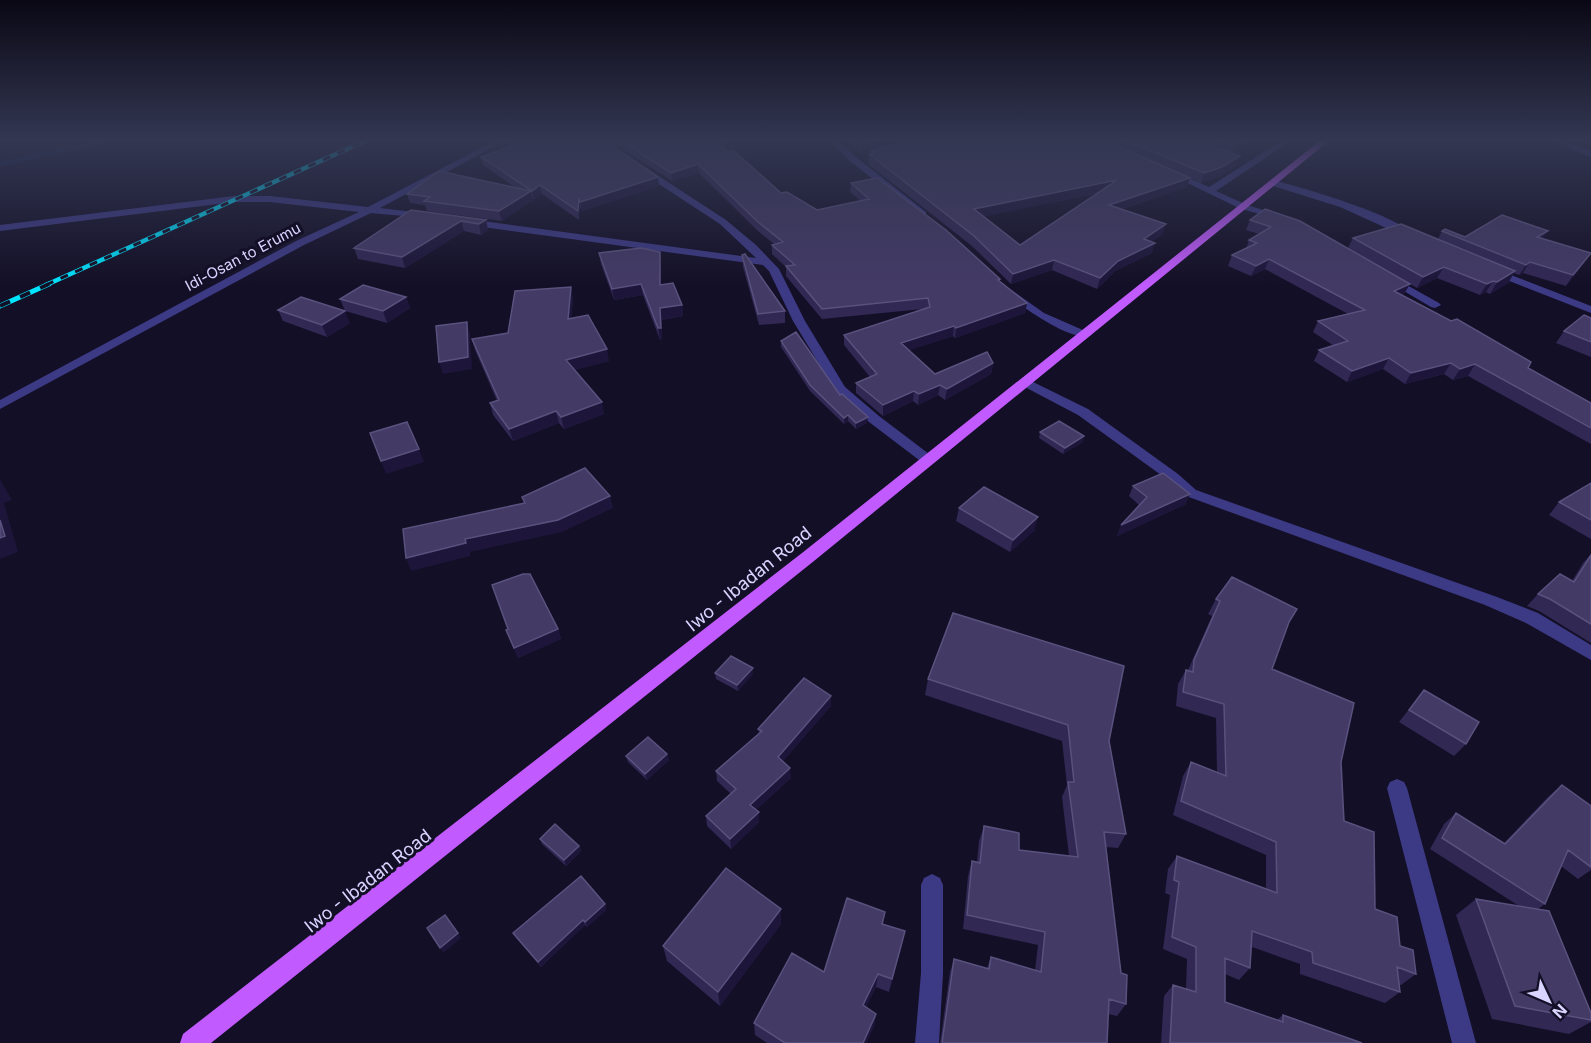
<svg xmlns="http://www.w3.org/2000/svg" width="1591" height="1043" font-family="Inter,sans-serif">
  <rect width="100%" height="100%" fill="#130f26"/>
  <g fill="none" stroke-linecap="round" stroke-linejoin="round">
    <!-- stream -->
    <path stroke="#0c2248" stroke-width="4.5" d="M0,164L108,140"/>
    <!-- minor -->
    <path fill="#3d3a85" fill-rule="evenodd" d="M496,140H506L380,208L423,213L426,214V218L371,213L304,245L0,409V400L296,241L359,212L270,202H234L0,231V225L234,196H270L368,207Z
      M829,140H838L856,157L926,212V216H920L850,161Z
      M1283,140H1292L1216,191L1247,205L1282,216V220L1241,209L1167,173L1174,171L1209,187Z
      M1551,140H1562L1591,151V157Z
      M639,167H645L726,220L756,245L779,269L805,321L845,387L879,416L933,457L935,460L933,463H923L869,422L836,392L793,321L769,271L763,265L468,225L463,222L468,219L756,258L720,224L639,171Z
      M1273,180C1307,189 1391,213 1415,235L1406,237L1340,207L1270,185L1268,183Z
      M1493,268L1591,306V313L1489,273L1488,271Z
      M1389,275L1439,303L1441,305L1435,308L1431,307L1385,280L1384,278Z
      M1010,289L1044,313L1092,334L1090,336C1069,341 1023,307 1006,294V290Z
      M1025,378L1088,409L1178,474L1196,490L1497,597L1538,613L1591,645V660L1526,623L1485,605L1186,496L1168,480L1078,415L1021,385L1019,382L1021,379Z
      M1397,779L1404,782L1407,788L1476,1043H1452L1387,788L1390,782Z
      M932,874L940,878L943,885V973L939,1043H915L921,973V885L924,878Z"/>
    <!-- major -->
    <path fill="#c25bff" fill-rule="evenodd" d="M1321,140H1330L814,561L211,1043H180L183,1034L802,553Z"/>
    <!-- rail-far1 casing -->
    <g stroke="#00e5ff" stroke-width="4.5">
      <path id="rail-far1" d="M46,285L367,140"/>
    </g>
    <!-- rail casing -->
    <g stroke="#00e5ff" stroke-width="5">
      <path id="rail" d="M0,306L49,284"/>
    </g>
    <!-- rail-far1 -->
    <use href="#rail-far1" stroke="#130f26" stroke-width="3" stroke-dasharray="8" stroke-linecap="butt"/>
    <!-- rail -->
    <use href="#rail" stroke="#130f26" stroke-width="4" stroke-dasharray="11" stroke-linecap="butt"/>
  </g>
  <!-- wall -->
  <path fill="#312854" fill-rule="evenodd" d="M511,140H604L659,186L582,211L580,207L579,220L542,194L534,200L533,199V200L502,221L427,211L425,205L410,203L407,194L516,188L483,165L481,157L510,146L509,142L511,141Z
    M608,140H723L725,152L781,193L817,210L861,201L850,192L851,183L999,281L1027,303L1025,313L955,338L953,336L909,350L935,374L993,363L991,374L945,400L938,395L918,405L913,401L883,416L856,393V383L870,377L844,345V335L923,309L822,319L786,276V267L772,254V245L774,244L758,231L699,173L672,181Z
    M850,140H1255L1253,145L1233,153L1240,156L1237,165L1219,177L1201,183L1167,168L1187,187L1122,209L1163,234L1151,242L1152,253L1115,271L1097,289L1052,270L1011,284L972,246L868,164L869,154H870L871,151L892,146L861,152L850,143ZM1098,193L1020,245L984,216Z
    M1568,140H1591V145L1588,144L1581,145Z
    M411,210L486,220L488,230L481,235L464,231L405,268L358,259L354,248Z
    M1250,220L1348,248L1353,238L1438,239L1442,231L1465,237L1543,239L1584,263L1566,286L1523,273L1519,275L1514,273L1508,283L1490,294L1486,292L1480,295L1437,278L1417,288L1410,284L1404,294L1402,295L1528,368L1591,403V444L1468,376L1453,380L1444,374L1405,384L1383,369L1347,382L1314,361L1319,350L1334,346L1313,332L1318,321L1348,314L1265,269L1251,276L1228,266L1232,255L1246,249L1249,240L1259,234L1246,230Z
    M599,253L661,263V285L682,305L683,316L662,320V339L660,340L643,295L614,300L601,264Z
    M742,255L785,311V323L759,325L743,267Z
    M406,297L410,308L387,323L345,311L340,299Z
    M573,298L571,318L609,361L574,370L604,414L564,429L559,423L513,441L493,415L490,403L497,401L475,350L472,339L508,333Z
    M278,310L350,323L327,337L283,321Z
    M1591,318V357L1556,343L1564,331Z
    M781,341L840,395L867,423L856,429L848,421L844,424L810,391L781,347Z
    M1040,432L1083,442L1063,454L1039,438Z
    M1591,483V539L1549,515L1559,502Z
    M1133,486L1186,504L1117,536L1121,525L1139,505L1129,496Z
    M959,508L1035,530L1010,552L956,521Z
    M1591,554V643L1539,611L1527,606L1538,594L1572,581L1583,563Z
    M1216,599L1289,623L1272,669L1341,762L1344,821L1375,909L1400,946L1416,974L1401,985H1399L1400,992L1385,1003L1300,974V964L1252,947L1250,968L1239,980L1225,974V1002L1277,1020L1283,1015L1362,1043H1161L1164,996L1173,985L1186,989L1187,959L1163,949L1170,895L1165,893L1168,869L1177,856L1266,889V855L1173,815L1183,776L1191,762L1217,773L1216,718L1176,706L1178,684L1186,670H1188L1212,616L1208,614Z
    M953,613L1109,741L1126,834L1118,848L1106,847L1121,973L1126,1004L1117,1016L1108,1014L1107,1043H940L950,972L954,959L987,968L991,957L1035,970L1038,945L963,929L968,876L972,861L977,862L979,841L984,826L1019,850L1069,856L1062,797L1067,785L1062,741L925,695L928,679Z
    M558,629L561,639L518,658L506,630Z
    M753,668V674L738,691L716,679L715,673Z
    M1424,690L1466,744L1454,756L1399,722Z
    M831,696V706L783,761L791,778L756,810L759,812V822L731,849L707,826L706,816L731,794L717,781L716,771L759,734L758,729Z
    M667,754L669,760L647,780L628,762L626,756Z
    M1562,785L1591,806V870L1578,879L1561,866L1545,904L1538,909L1591,1013V1022L1569,1034L1492,1019L1456,915L1476,899L1519,906L1430,849L1444,824L1456,813L1504,843L1548,797Z
    M540,839L579,846L581,851L566,866L542,844Z
    M605,904L606,910L587,927L585,925L541,967L516,938L513,933Z
    M885,912L883,924L902,945L889,992L876,987L866,1007L876,1014L874,1026L866,1043H767L755,1035L754,1023L824,972Z
    M781,924L720,1006L667,961L663,946Z"/>
  <!-- shaded-wall -->
  <path fill="#1d163a" d="M880,140H920V141L861,152L862,143Z
    M1247,140H1255L1253,145L1233,153L1236,144Z
    M1584,140H1590L1588,144L1581,145Z
    M1240,156L1237,165L1219,177L1201,183L1204,173Z
    M698,164L699,173L672,181L671,173Z
    M658,177L659,186L582,211L580,202Z
    M1190,178L1187,187L1106,214L1109,205Z
    M1117,180L1115,189L973,219L974,209Z
    M540,185L542,194L534,200L532,191Z
    M531,191L533,200L502,221L499,211Z
    M579,198L580,207L579,220L578,211Z
    M486,220L488,230L481,235L479,224Z
    M461,221L464,231L405,268L402,257Z
    M1166,224L1163,234L1141,249L1144,239Z
    M1548,231L1541,241L1537,237Z
    M1155,243L1152,253L1115,271L1097,289L1100,278L1118,261Z
    M660,252L661,263V297L660,285Z
    M1591,253L1584,263L1566,286L1573,275Z
    M1269,259L1265,269L1251,276L1256,266Z
    M1054,260L1052,270L1011,284L1013,274Z
    M1530,262L1523,273L1519,275L1526,265Z
    M1444,267L1437,278L1417,288L1423,277Z
    M1515,271L1508,283L1490,294L1497,282Z
    M1493,281L1486,292L1480,295L1487,284Z
    M641,284L643,295L614,300L612,289Z
    M1410,284L1404,294L1388,302L1394,291Z
    M571,287L573,298L570,331L568,319Z
    M406,297L410,308L387,323L383,311Z
    M1027,303L1025,313L955,338L956,328Z
    M682,305L683,316L662,320V339L660,340L658,328L660,308Z
    M345,311L350,323L327,337L322,325Z
    M467,322L470,334L472,369L443,374L439,362Z
    M954,326L953,336L900,353L901,343Z
    M607,349L609,361L568,372L566,360Z
    M1389,358L1383,369L1347,382L1352,371Z
    M993,363L991,374L945,400L947,389Z
    M1451,363L1444,374L1405,384L1411,373Z
    M1475,364L1468,376L1453,380L1460,369Z
    M940,385L938,395L918,405L919,394Z
    M914,391L913,401L883,416V405Z
    M602,402L604,414L564,429L561,417Z
    M556,411L559,423L513,441L509,429Z
    M848,415V421L844,424V418Z
    M868,417L867,423L856,429V423Z
    M1084,436L1083,442L1063,454L1065,448Z
    M419,449L424,462L386,474L381,461Z
    M0,479L12,500L4,503L18,552L0,559Z
    M1190,494L1186,504L1117,536L1121,525Z
    M610,496L613,508L562,532L470,552V556L411,571L406,558L465,539Z
    M1038,517L1035,530L1010,552L1013,540Z
    M558,629L561,639L518,658L514,648Z
    M753,668V674L738,691L737,685Z
    M831,696V706L778,767V757Z
    M667,754L669,760L647,780L645,774Z
    M790,768L791,778L751,815L750,805Z
    M759,812V822L731,849L730,839Z
    M579,846L581,851L566,866L564,860Z
    M605,904L606,910L587,927L585,922Z
    M781,909V924L720,1006L718,992Z
    M583,920L585,925L541,967L538,962Z
    M905,931L902,945L889,992L892,979Z
    M458,933L461,938L443,953L440,948Z
    M878,974L876,987L861,1018L863,1005Z
    M876,1014L874,1026L866,1043H863Z"/>
  <!-- building -->
  <path fill="#433a66" stroke="#5a527e" stroke-width="1.5" fill-rule="evenodd" d="M513,140H604L658,177L580,202L579,198L578,211L540,185L532,191L481,157L514,145L509,142L515,140Z
    M620,140H723L725,152L733,150L781,193L787,192L817,210L869,199L851,183L877,178L946,230L1000,279L998,280L1027,303L956,328L954,326L901,343L935,374L987,352L993,363L947,389L940,385L919,394L914,391L883,405L856,383L877,374L844,335L930,307L928,298L822,309L786,266L795,265L772,245L783,242L758,222L698,164L671,173Z
    M858,140H880L862,143Z
    M929,140H1103L1190,178L1109,205L1166,224L1144,239L1155,243L1118,261L1100,278L1054,260L1013,274L974,236L869,154L874,153L871,151L901,144ZM1117,180L1020,245L974,209Z
    M1125,140H1194L1240,156L1222,167L1204,173Z
    M1222,140H1247L1236,144Z
    M439,171L531,191L499,211L424,201L430,197L407,194Z
    M1265,209L1300,221L1410,284L1394,291L1451,321L1457,319L1531,362L1528,368L1591,403V428L1475,364L1460,369L1451,363L1411,373L1389,358L1352,371L1319,350L1348,341L1318,321L1365,310L1269,259L1256,266L1232,255L1257,243L1249,240L1271,227L1250,220Z
    M411,210L486,220L479,224L461,221L402,257L354,248Z
    M1502,215L1548,231L1537,237L1591,253L1573,275L1530,262L1526,265L1442,231L1445,229L1465,237Z
    M1401,224L1515,271L1497,282L1493,281L1487,284L1444,267L1423,277L1353,238Z
    M641,248L660,252V285L673,283L682,305L660,308L661,328H658L641,284L612,289L599,253Z
    M745,254L785,311L758,314L742,255Z
    M363,285L406,297L383,311L340,299Z
    M571,287L568,319L588,315L607,349L566,360L602,402L561,417L556,411L509,429L490,403L499,400L472,339L508,333L515,291Z
    M301,297L345,311L322,325L278,310Z
    M1584,315L1591,318V342L1564,331Z
    M467,322L468,357L439,362L436,326Z
    M796,332L840,395L842,394L868,417L856,423L848,415L844,418L810,385L781,341Z
    M1059,421L1084,436L1065,448L1040,432Z
    M407,422L419,449L381,461L370,433Z
    M585,468L610,496L558,520L465,539L466,543L406,558L403,529L525,503L522,497Z
    M1163,473L1190,494L1121,525L1147,497L1133,486Z
    M1591,483V520L1559,502Z
    M984,487L1038,517L1013,540L959,508Z
    M0,520L5,536L0,538Z
    M1591,555V624L1550,599L1538,594L1560,574L1574,582Z
    M523,574H530L558,629L514,648L506,630L508,629L492,585Z
    M1232,577L1297,609L1289,622L1272,669L1354,703L1341,762L1344,821L1374,832L1375,909L1397,917L1400,946L1413,950L1416,974L1397,967L1400,992L1313,963L1312,952L1252,931L1250,968L1225,958V1002L1283,1022V1015L1362,1043H1170L1173,985L1196,992V947L1172,937L1179,882L1174,880L1177,856L1277,893L1276,842L1181,801L1191,762L1226,776L1224,704L1183,692L1186,670L1193,672L1194,660L1220,601L1216,599Z
    M953,613L1124,666L1109,741L1126,834L1104,832L1121,973L1127,975L1126,1004L1109,999L1107,1043H942L954,959L989,969L991,957L1041,972L1045,932L967,915L972,861L980,863L984,826L1019,833V850L1078,857L1068,782H1074L1068,725L928,679Z
    M731,656L753,668L737,685L715,673Z
    M804,678L831,696L778,757L790,768L750,805L759,812L730,839L706,816L736,789L716,771L762,731L758,729Z
    M1424,690L1479,722L1466,744L1409,710Z
    M648,737L667,754L645,774L626,756Z
    M1562,785L1591,806V867L1568,850L1545,904L1442,838L1456,813L1505,844Z
    M555,824L579,846L564,860L540,839Z
    M726,868L781,909L718,992L663,946Z
    M581,876L605,904L585,922L583,920L538,962L513,933Z
    M847,898L885,912L882,924L905,931L892,979L878,974L863,1005L876,1014L863,1043H785L754,1023L792,953L824,972Z
    M1476,899L1549,911L1591,1013V1020L1515,1006Z
    M445,915L458,933L440,948L427,928Z"/>
  <!-- sky -->
  <linearGradient id="sky" x2="0" y2="1"><stop stop-color="#0a0815"/><stop offset="0.49" stop-color="#333752"/><stop offset="1" stop-color="#333752" stop-opacity="0"/></linearGradient>
  <rect width="1591" height="286" fill="url(#sky)"/>
  <g text-anchor="middle" stroke-width="6" stroke-linejoin="round" paint-order="stroke">
    <!-- far-street labels -->
    <g font-size="15" fill="#d9d4ff" stroke="#130f26">
      <text transform="translate(243 257) rotate(-28)" y="5">Idi-Osan to Erumu</text>
    </g>
    <!-- street labels -->
    <g font-size="18" fill="#d9d4ff" stroke="#130f26">
      <text transform="translate(749 579) rotate(-39)" y="6">Iwo - Ibadan Road</text>
      <text transform="translate(368 881) rotate(-38)" y="6">Iwo - Ibadan Road</text>
    </g>
  </g>
  <!-- north arrow -->
  <g transform="translate(1549 1001) rotate(134)" stroke="#130f26" stroke-width="4.5" paint-order="stroke">
  <path d="M0-4.5L10 22L0 15L-10 22Z" fill="#d9d4ff"/>
  <text y="-9" font-size="16" font-weight="bold" text-anchor="middle" fill="#d9d4ff">N</text>
  </g>
</svg>
